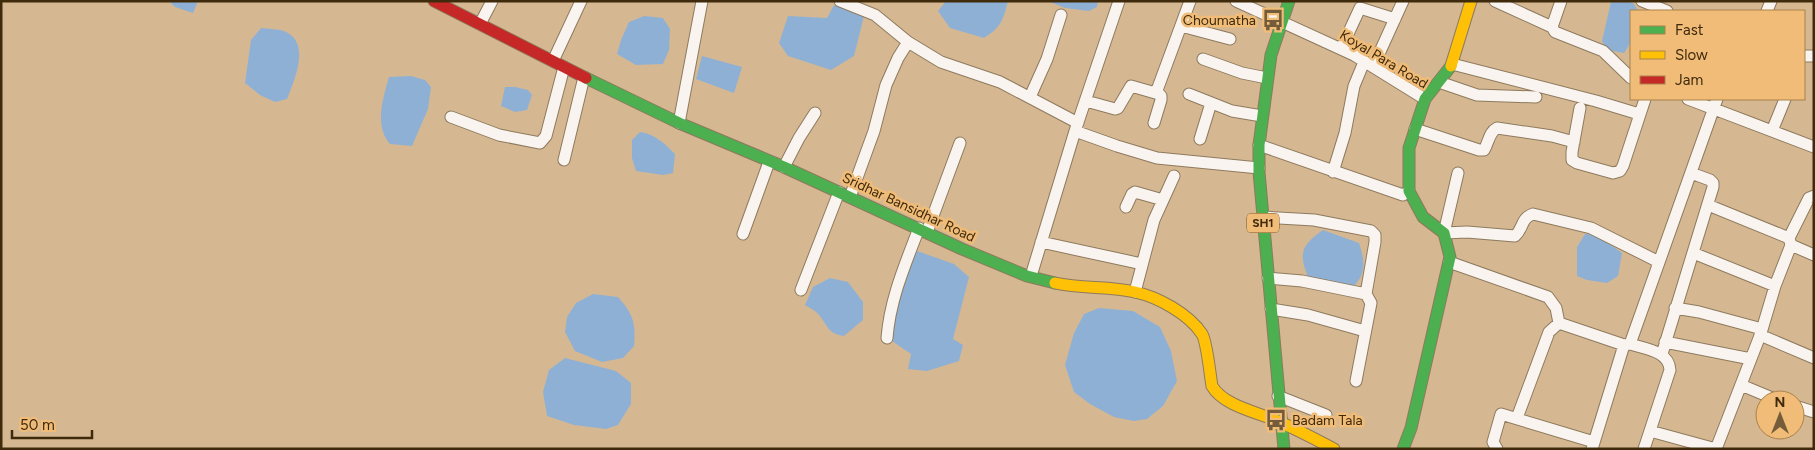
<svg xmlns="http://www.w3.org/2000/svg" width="1815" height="450" font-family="Figtree,sans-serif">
  <rect width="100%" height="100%" fill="#d5b892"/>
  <!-- water -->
  <path fill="#8fb0d5" d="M169,1H198L193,13L175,7Z
    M946,1H1008C1003,21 1001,27 984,38L950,28L938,11Z
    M1048,1H1098L1097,7L1089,11L1065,8Z
    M1627,1L1634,4L1638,11H1631V42L1624,53L1607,50L1602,41L1611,2Z
    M834,5L864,16L854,56L831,70L788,56L779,43L788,16L827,18Z
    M644,16L663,18L670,29L669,50L663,64L636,65L617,54L621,40L629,22Z
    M261,28C268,29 278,29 284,31C312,42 294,81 287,99L275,102L260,95L245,83L251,40Z
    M702,56L742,67L734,93L696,79Z
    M411,76L425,80L431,87L428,109L412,146L390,144C374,126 383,98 389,77Z
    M505,87H515L528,90L532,95L527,110L515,112L501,106Z
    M640,132C655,134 664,143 675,154L673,173L663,175L636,171L632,158V140Z
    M1323,230L1359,243C1364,258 1367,272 1355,285L1348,286L1308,277C1298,252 1302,245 1323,230Z
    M1585,234L1597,235L1622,253L1618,276L1607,283L1587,280L1577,276V247Z
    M917,251L954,264L969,277L953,339L963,345L959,361L927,371L908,369L911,354L892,341L896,294Z
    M830,278L848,282L863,302V320L844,336C828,334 828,326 819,315C816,311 810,308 805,305L813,287Z
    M593,294L618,297C633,314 636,322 634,346L623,358L602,362L575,351L565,332L567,317L576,303Z
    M1099,308L1133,311L1160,327L1171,351L1177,381L1163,406L1147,419L1134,421L1114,417L1090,404L1074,392L1065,365L1074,333L1084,314Z
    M565,358L616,371L631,383V404L618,425L606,429L574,425L547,416L543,392L549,370Z"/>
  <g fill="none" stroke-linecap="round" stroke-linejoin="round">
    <!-- street casing -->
    <g stroke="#8e7a5e" stroke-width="13">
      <path id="street" d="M840,1L875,15L908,42L941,62L1000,82L1078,123
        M1236,1L1354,55L1425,99
        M1495,1L1552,27L1555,32L1603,51L1631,78
        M1642,1L1667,11
        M1767,11L1771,1
        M480,24L492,1
        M1181,26L1230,39
        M1552,27L1561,1
        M1341,49L1360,8L1395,19
        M1804,56H1814
        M1203,59L1242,73L1267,78
        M553,61L581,1
        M1452,64L1596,101L1639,114
        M1373,67L1403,1
        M1439,82L1477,95L1536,97
        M1156,93L1190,1
        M1189,94L1232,111L1262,116
        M1030,97L1047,59L1061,15
        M1688,99L1814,147
        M1086,101L1115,109L1118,108L1131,86L1159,94L1161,96V100L1154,123
        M1580,108L1572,152V160L1577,163L1613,173L1620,171L1623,166L1645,99
        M451,117L499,135L540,143L546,136L564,67
        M679,123L702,1
        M1415,129L1479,150H1484C1489,142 1489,132 1497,128L1552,136L1574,142
        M1075,131L1117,146L1157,158L1259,168
        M1772,131L1785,99
        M1200,139L1211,103
        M1259,145L1403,195L1409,191
        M564,160L584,77
        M784,167L799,138L815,113
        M1333,172L1345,133L1354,86L1364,62
        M1458,173L1444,233L1467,232L1515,236C1524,228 1520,219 1533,214L1591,228L1659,262
        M850,197L874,131L886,85L898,58L908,42
        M1708,205L1789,238L1791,245L1775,286L1761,333L1716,449
        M1126,207L1132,194L1135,192L1163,200
        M1263,217L1314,220L1371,231L1375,235V242L1366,294L1302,281L1268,278
        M927,232L960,143
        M743,234L769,162
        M1789,238L1809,198L1814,196
        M1041,242L1142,264
        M1791,245L1814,255
        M1693,253L1775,286
        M1449,262L1548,297L1556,308L1559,323L1624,345
        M1031,276L1075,131L1119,1
        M801,290L839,192
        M1135,292L1154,220L1174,176
        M1675,308L1699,312L1762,329
        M1271,309L1308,315L1365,331
        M1760,335L1814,358
        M887,338C890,299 905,265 919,228
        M1665,342L1751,359
        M1630,344C1646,349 1669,351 1670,370L1644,449
        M1662,354L1713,187V183L1710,180L1691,173
        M1356,381L1371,303L1366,294
        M1741,385L1777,400
        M1278,396L1326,415
        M1795,406L1814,412
        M1517,418L1549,332L1559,323
        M1650,431L1716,449
        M1497,449L1493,442L1501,414L1594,442
        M1592,449L1624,345L1630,344L1717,99"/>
    </g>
    <!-- fast casing -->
    <g stroke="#8e7a5e" stroke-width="13">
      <path id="fast" d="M586,78L679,123L784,167L962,249L1027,276L1055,283
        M1284,449L1259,172V145L1271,55L1289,1
        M1403,449L1411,428L1450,257L1444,233L1423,217L1409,191V148L1425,99L1451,66"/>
    </g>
    <!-- slow casing -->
    <g stroke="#8e7a5e" stroke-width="13">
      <path id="slow" d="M1451,66L1471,1
        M1055,283C1082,289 1110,286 1135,292C1158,297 1189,314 1202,334C1207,342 1210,375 1212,386C1224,407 1262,413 1282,423C1300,431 1317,440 1334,449"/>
    </g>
    <!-- jam casing -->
    <g stroke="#8e7a5e" stroke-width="13">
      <path id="jam" d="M434,1L586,78"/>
    </g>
    <!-- street -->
    <use href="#street" stroke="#f9f4ef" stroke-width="11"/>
    <!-- fast -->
    <use href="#fast" stroke="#4caf50" stroke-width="11"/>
    <!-- slow -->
    <use href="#slow" stroke="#ffc107" stroke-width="11"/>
    <!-- jam -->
    <use href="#jam" stroke="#c62828" stroke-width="11"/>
  </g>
  <!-- icons -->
  <defs>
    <g id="bus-bare" transform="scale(1.725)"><path d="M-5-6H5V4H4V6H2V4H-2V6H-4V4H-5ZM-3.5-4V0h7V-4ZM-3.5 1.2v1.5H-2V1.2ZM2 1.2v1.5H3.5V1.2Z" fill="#745c3b" stroke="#f0bc77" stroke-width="2.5" paint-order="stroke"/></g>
  </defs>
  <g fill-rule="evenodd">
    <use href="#bus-bare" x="1273" y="20"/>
    <use href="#bus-bare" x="1276" y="420"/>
  </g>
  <g text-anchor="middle" stroke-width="5" stroke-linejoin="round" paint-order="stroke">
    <!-- shield labels -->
    <rect fill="#f0bc77" stroke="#74562c" stroke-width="1" x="1247" y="213.5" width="32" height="19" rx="4"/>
    <g font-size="12" font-weight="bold" fill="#3f2a0c">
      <text x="1263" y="227">SH1</text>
    </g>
    <!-- poi labels -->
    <g font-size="14" fill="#3f2a0c" stroke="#f0bc77" text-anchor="end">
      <text x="1256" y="25">Choumatha</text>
      <text x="1292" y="425" text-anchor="start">Badam Tala</text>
    </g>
    <!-- street labels -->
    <g font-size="14" fill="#3f2a0c" stroke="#f0bc77">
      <text transform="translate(1384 59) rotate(31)" y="5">Koyal Para Road</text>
      <text transform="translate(909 207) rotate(25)" y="5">Sridhar Bansidhar Road</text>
    </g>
  </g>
  <!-- border -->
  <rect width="1815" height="450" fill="none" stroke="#3f2a0c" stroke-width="5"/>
  <!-- legend -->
  <rect x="1630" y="10" width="175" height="90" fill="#f0bc77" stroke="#a9824c"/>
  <rect x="1640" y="26" width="25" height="8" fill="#4caf50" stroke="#a9824c"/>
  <text x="1675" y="35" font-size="15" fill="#3f2a0c">Fast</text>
  <rect x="1640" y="51" width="25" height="8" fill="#ffc107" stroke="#a9824c"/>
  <text x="1675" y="60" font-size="15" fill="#3f2a0c">Slow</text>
  <rect x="1640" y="76" width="25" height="8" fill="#c62828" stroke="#a9824c"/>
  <text x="1675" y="85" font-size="15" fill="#3f2a0c">Jam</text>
  <!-- north arrow -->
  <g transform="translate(1780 415)"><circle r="24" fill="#f0bc77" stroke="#a9824c"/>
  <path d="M0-4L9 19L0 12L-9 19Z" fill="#745c3b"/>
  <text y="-8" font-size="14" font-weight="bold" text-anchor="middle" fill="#3f2a0c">N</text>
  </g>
  <!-- scale -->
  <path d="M12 430v8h80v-8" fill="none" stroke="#3f2a0c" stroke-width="2.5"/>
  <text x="20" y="430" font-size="15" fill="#3f2a0c" stroke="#f0bc77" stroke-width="4" paint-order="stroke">50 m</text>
</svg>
